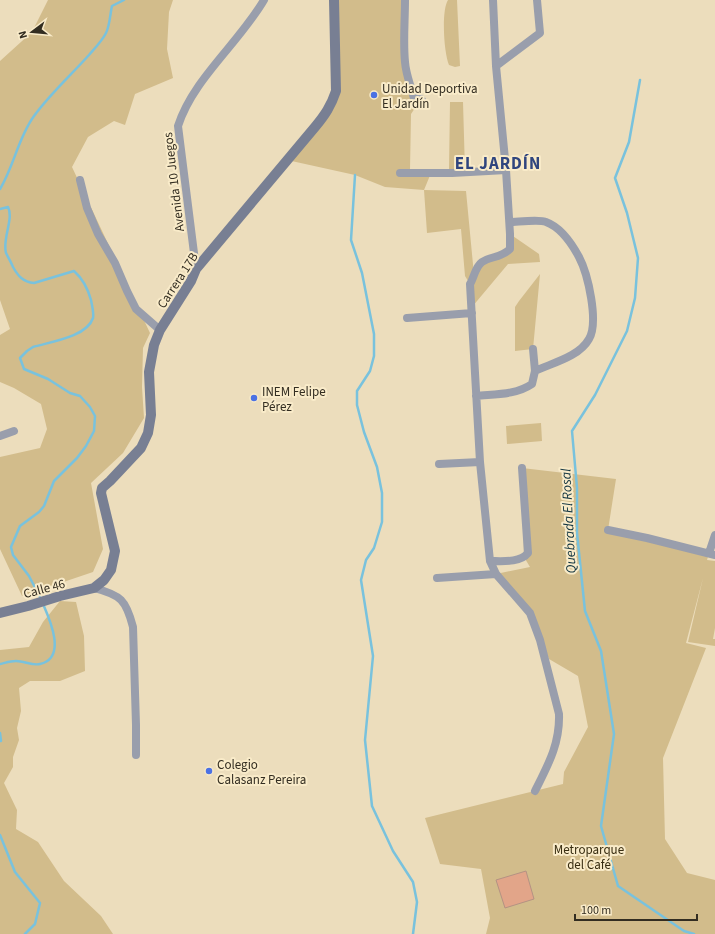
<svg xmlns="http://www.w3.org/2000/svg" width="715" height="934" font-family="'Source Sans 3',sans-serif">
  <rect width="100%" height="100%" fill="#ecddbc"/>
  <!-- green -->
  <path fill="#d2bc8b" d="M48,0H173L169,12L167,49L173,78L135,94L125,125L114,121L88,137L72,167L150,333L143,348L142,387L144,418L123,453L91,483L103,549L93,572L22,596L0,549V457L40,448L47,429L41,404L14,388L0,382V335L10,329L0,300V61L32,32Z
    M334,0H405V63L417,105L411,114L410,169L431,173L424,190L466,191L474,275L477,267L505,255L510,234L539,254L540,262L508,264L472,307L470,284L465,276L461,229L427,233L424,190L385,187L355,175L287,160L332,103Z
    M448,0H457L460,66L455,67L449,65C444,54 441,11 448,0Z
    M450,102H463L465,171L449,170Z
    M540,274L533,349L515,351V307L519,301Z
    M541,423L542,441L507,444L506,426Z
    M522,468L616,479L608,530L709,553L707,560L715,561V628L713,639H715V646L688,642L703,578L686,643L706,648L663,758L665,839L687,873L715,880V934H486L490,918L481,869L440,864L425,818L563,784L564,772L588,727L578,676L549,659L532,617L496,574L530,567L524,557Z
    M60,601L76,602L84,636L85,671L60,681H30L19,688L21,711L17,728L19,740L13,757V767L4,783L17,810L16,829L38,842L64,881L101,916L113,934H0V650L29,647L43,622Z"/>
  <g fill="none" stroke-linecap="round" stroke-linejoin="round">
    <!-- stream -->
    <path stroke="#79c2dd" stroke-width="2.5" d="M640,80L629,142L615,178L627,213L638,258L635,298L627,331L595,395L572,431L577,488V533L585,611L601,651L614,734L601,826L618,886L684,931L694,934
      M355,175L351,240L362,273L374,334V356L370,371L357,391V405L364,432L377,467L382,493V522L374,548L366,560L361,580L373,656L365,740L372,806L393,851L413,882L417,902L413,934
      M0,189C14,166 18,138 34,116C50,94 71,75 89,55C95,48 102,41 106,33C110,25 110,14 112,6L124,0
      M0,209L8,207C14,219 2,239 6,253C8,257 11,262 13,267C18,276 23,282 34,283L74,271C83,279 88,289 91,300C92,305 94,313 93,318C87,337 50,342 33,347L27,351L20,358L24,369L48,379L70,393L80,396L90,407L95,416L94,431L86,446L77,458L54,481L44,506L39,512L20,526L11,547L13,555L29,576L41,599
      M0,664C5,663 10,661 16,661C24,661 33,666 40,664C67,658 50,620 43,604
      M0,733L1,741H0
      M0,835L15,872L40,903L35,924L25,934"/>
  </g>
  <!-- building -->
  <path fill="#e2a589" stroke="#b49283" d="M526,871L534,899L505,908L496,880Z"/>
  <g fill="none" stroke-linecap="round" stroke-linejoin="round">
    <!-- street -->
    <path stroke="#999eac" stroke-width="8" d="M405,0C405,21 403,42 405,62C406,77 413,90 415,104L420,106L422,103V100L420,98H417L415,99
      M493,0L496,66
      M400,173H452L506,170
      M80,180L87,208L98,234L115,263L127,291L136,309L160,330
      M510,222C517,222 540,219 546,222C560,227 572,244 579,257C588,274 599,322 589,339C579,357 552,363 535,371
      M196,269L178,126C193,79 239,43 264,0
      M407,318L472,313
      M476,396C495,394 516,395 532,384L535,371L533,349
      M0,436L14,431
      M439,464L480,462
      M608,530L647,538L715,555
      M709,553L715,535
      M490,561C502,561 520,563 528,553L522,468
      M437,578L496,574
      M94,588C121,595 126,600 133,627L136,725V755
      M535,791C548,765 560,744 559,714L540,640L530,613L496,574L490,561L480,462L470,284C474,278 475,267 482,262C491,256 501,258 510,249V234L506,170L496,66L540,33L537,0"/>
    <!-- secondary -->
    <path stroke="#787f93" stroke-width="10" d="M0,613L28,606L60,596L94,588L104,580L111,570L115,551L101,493L102,488L110,481L141,448L148,433L151,415L149,372L154,345L160,330L191,281L196,269L315,127C325,115 331,106 336,91L334,0"/>
  </g>
  <!-- markers -->
  <g fill="#4b71e4" stroke="#f9ebc9" stroke-width="1.5">
    <circle cx="374" cy="95" r="4"/>
    <circle cx="254" cy="398" r="4"/>
    <circle cx="209" cy="771" r="4"/>
  </g>
  <g text-anchor="middle" stroke-width="4" stroke-linejoin="round" paint-order="stroke">
    <!-- poi labels -->
    <g font-size="13" fill="#332d21" stroke="#f9ebc9" text-anchor="start">
      <text x="382" y="93">Unidad Deportiva<tspan x="382" dy="15">El Jardín</tspan></text>
      <text x="262" y="396">INEM Felipe<tspan x="262" dy="15">Pérez</tspan></text>
      <text x="217" y="769">Colegio<tspan x="217" dy="15">Calasanz Pereira</tspan></text>
    </g>
    <!-- street labels -->
    <g font-size="13" fill="#332d21" stroke="#f9ebc9">
      <text transform="translate(173 182) rotate(-97)" y="5">Avenida 10 Juegos</text>
      <text transform="translate(177 280) rotate(-57)" y="5">Carrera 17B</text>
      <text transform="translate(44 588) rotate(-15)" y="5">Calle 46</text>
    </g>
    <!-- park labels -->
    <g font-size="13" fill="#382d11" stroke="#f9ebc9">
      <text x="589" y="854">Metroparque<tspan x="589" dy="15">del Café</tspan></text>
    </g>
    <!-- water labels -->
    <g font-size="14" font-style="italic" fill="#113440" stroke="#f9ebc9">
      <text transform="translate(568 521) rotate(-93)" y="5">Quebrada El Rosal</text>
    </g>
    <!-- district labels -->
    <g font-size="17" font-weight="bold" letter-spacing="1" fill="#30457e" stroke="#f9ebc9">
      <text x="498" y="169">EL JARDÍN</text>
    </g>
  </g>
  <!-- north arrow -->
  <g transform="translate(32 32) rotate(254)" stroke="#f9ebc9" stroke-width="3" paint-order="stroke">
  <path d="M0-3L7 15L0 10L-7 15Z" fill="#332d21"/>
  <text y="-6" font-size="11" font-weight="bold" text-anchor="middle" fill="#332d21">N</text>
  </g>
  <!-- scale -->
  <path d="M575 914v6h122v-6" fill="none" stroke="#332d21" stroke-width="2"/>
  <text x="581" y="914" font-size="12" fill="#332d21" stroke="#f9ebc9" stroke-width="3" paint-order="stroke">100 m</text>
</svg>
